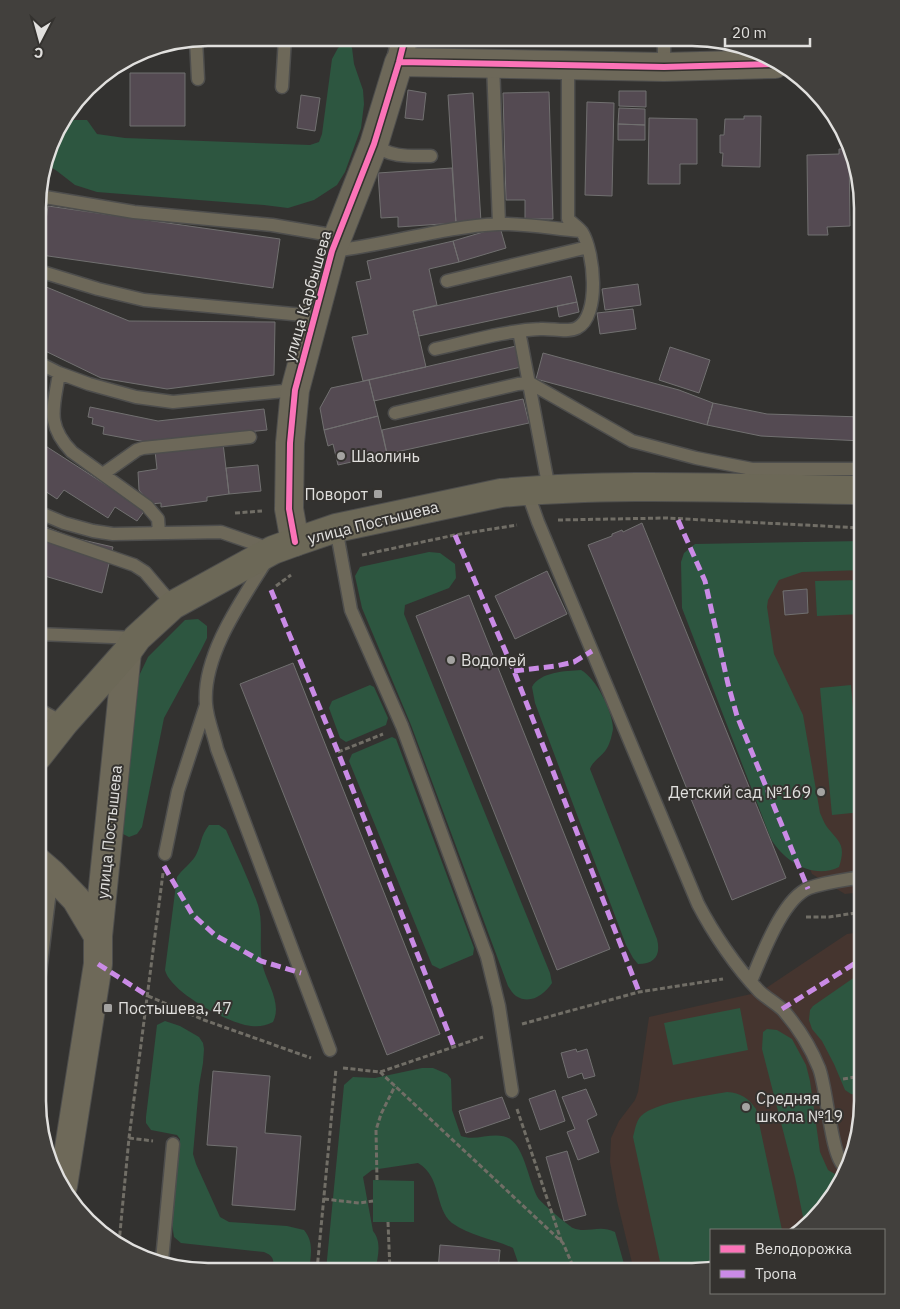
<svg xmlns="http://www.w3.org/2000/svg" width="900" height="1309" font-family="'IBM Plex Sans',sans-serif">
  <rect width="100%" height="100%" fill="#333230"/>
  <!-- education -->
  <path fill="#45352f" d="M862,553V892L845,894L812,874L747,710L737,555Z
    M862,932V1113L834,1196L795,1230H711V1267L693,1271H634L617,1201L610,1162L611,1138L619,1121L635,1100L638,1092L649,1017L760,992L847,934Z"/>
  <!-- green -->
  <path fill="#2d5640" d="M346,42L349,43L352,48L354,64L363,90L364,104L361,128L345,172L337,185L314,200L288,208L264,205L97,192L75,185L57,171L46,164L62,120H87L97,134L125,138L310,145L319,142L322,134L332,59L338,48Z
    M862,541V570L802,572L779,580L768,600L767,607L774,654L803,715L820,813C822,817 824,823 827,827C840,843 846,845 839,867C813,880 784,861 771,839L682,608L681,562L684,553L695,544Z
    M429,552L440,553L455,564L456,578L449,588L405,605L404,614L550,973L552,983C544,995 530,1005 516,996C513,994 510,989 508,986L411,725L362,608L355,576L360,567Z
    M862,580V614L817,616L815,581Z
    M198,619L207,626V638L200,652L164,718L142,827L137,834L129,837L123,834L119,827L137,680L148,657L185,620Z
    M581,670C596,678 613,712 613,729C612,735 610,743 607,748C603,756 593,760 590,769L657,939C661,955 655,964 638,964L633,958L626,945L535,703L532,687C540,672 565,671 581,670Z
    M370,685L374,687L388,718L386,725L346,742L340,738L329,708L332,701Z
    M851,685L862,812L832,815L820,688Z
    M392,737L396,739L474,948L473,955L440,969L432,965L349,761L352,754Z
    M209,825H219L226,830C237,855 249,880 258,905C264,924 258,947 263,967C268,985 282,1004 273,1022C265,1026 259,1027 251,1026C229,1024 170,992 165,970L177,877C182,869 191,864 196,855C202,843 200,837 209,825Z
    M862,972V1096L851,1094L845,1090L834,1064L822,1041L812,1029L809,1020L810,1010L813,1006Z
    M740,1008L748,1050L673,1065L664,1023Z
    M165,1021L180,1026L199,1037L203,1043L204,1049L203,1063L199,1086L193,1154L196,1164L220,1217L229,1222L287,1226L304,1230C314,1242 311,1255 309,1270H273C274,1260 274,1256 264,1252L181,1243L174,1237L172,1224L180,1139L177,1135L151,1130L146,1123V1117L157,1025Z
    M767,1029L777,1030L792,1039L806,1065L810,1081L820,1152L828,1170L840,1177L834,1196L804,1222L795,1177L762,1049L763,1032Z
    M422,1068H433L447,1074L451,1079L452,1110L461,1136C476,1142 496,1130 510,1139C525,1149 529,1183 538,1198C540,1202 569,1226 573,1228C587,1234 599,1224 615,1232L626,1271H521L513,1248C494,1239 470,1236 452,1223C434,1208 442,1177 418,1163L372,1170L363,1177L373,1231C382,1242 378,1257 375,1271L326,1270L344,1085L353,1077L375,1078Z
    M727,1092C741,1093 748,1098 756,1109L782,1230H711V1267L693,1271H662L633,1137C635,1130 636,1121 641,1116C655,1102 706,1096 727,1092Z
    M373,1180L414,1181V1222H373Z"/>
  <!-- building -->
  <path fill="#544a52" stroke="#717070" d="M130,73H185V126H130Z
    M408,90L426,93L423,120L405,118Z
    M619,91H646V107L619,106Z
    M549,92L553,219H525V200H506L503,93Z
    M473,93L481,222L456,223L448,95Z
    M301,95L320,98L315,131L297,128Z
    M587,102L614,103L612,196L585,195Z
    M619,108L645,109V125L618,124Z
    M744,116H761L760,167L722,166L723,153H720V135H724L725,119H744Z
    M649,118L697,119V164H680V184H648Z
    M618,124L645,125V140H618Z
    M839,149H849L850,226L827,227L828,235H808L807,155L839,154Z
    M452,168L456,223L398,227V217L381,218L378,173Z
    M48,206L280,239L273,288L41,255Z
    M500,227L506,248L459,262L453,241Z
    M453,241L459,262L429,269L437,305L413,311L426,367L363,381L352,337L368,334L356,282L371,279L367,261Z
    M571,276L577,302L419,336L413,311Z
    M39,284L129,321L275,322L274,375L167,389L101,378L39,348Z
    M638,284L641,305L605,310L602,289Z
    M577,302L579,312L559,317L557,306Z
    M633,309L636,329L600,334L597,313Z
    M516,346L521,367L374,401L369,380Z
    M670,347L710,360L699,393L659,380Z
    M543,353L679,390L713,403L707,425L536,379Z
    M369,380L378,416L324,430L320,408L331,388Z
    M523,399L529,423L387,454L382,430Z
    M713,403L767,414L862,417V441L761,436L707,425Z
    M90,407L158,421L264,409L267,430L146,442L103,434L104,427L92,424L93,418L88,417Z
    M378,416L387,454L338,465L333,444L328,446L324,430Z
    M39,432L45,437L41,443L145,510L137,521L115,507L108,518L64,490L57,499L39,487Z
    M223,443L229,494L207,497V501L161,507V503L150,504L139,490L138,472L157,469L155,451Z
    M258,465L261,491L229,494L226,468Z
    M642,523L786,878L732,900L588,545L612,536V534L622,530L623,532Z
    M38,524L74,538L113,547L102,593L38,574Z
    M547,571L567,614L515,639L495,596Z
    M807,589L808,613L785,615L783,591Z
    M469,595L610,949L557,970L416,616Z
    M293,663L440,1034L387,1055L240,684Z
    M576,1049L577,1052L587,1049L595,1076L584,1079L582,1073L568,1078L561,1053Z
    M213,1071L270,1076L265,1133L301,1136L295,1210L232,1205L237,1147L207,1145Z
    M586,1089L597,1115L587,1120L599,1152L578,1160L567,1132L575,1129L562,1097Z
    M555,1090L565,1121L540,1130L529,1099Z
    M502,1097L510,1118L466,1133L459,1111Z
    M567,1151L586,1215L564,1221L546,1157Z
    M440,1245L500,1250L498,1271H438Z"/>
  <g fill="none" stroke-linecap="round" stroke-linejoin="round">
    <!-- service casing -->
    <g stroke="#4e4e4d" stroke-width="15">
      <path id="service" d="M385,38L403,46
        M196,39L198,79
        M493,64L499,224
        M664,67V39
        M282,87L285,38
        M374,144C389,158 412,156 431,156
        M39,196L134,212L272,225L337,236
        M332,251C388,245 442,227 498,224C525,223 554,229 581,231
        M39,271L98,289L144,300L314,316
        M447,281L588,247
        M519,331L549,489
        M435,349C467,342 508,330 540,329C552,328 567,333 577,328C601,316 594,251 582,232C578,227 572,223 568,219V65
        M39,363L59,373C54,407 45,424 72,452L147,506L158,519L159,533
        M59,373L89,384L136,397L173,402L295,390
        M395,413L518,384L530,383L632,441L696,458L752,469H862
        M103,474L137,450L143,448L250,437
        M527,491L538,522L698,904C713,933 736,967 759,991C766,998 776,1003 783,1010C797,1026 811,1048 819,1068C827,1088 831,1156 844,1166
        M38,512L64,523L93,531L113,534L221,532L273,550C247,593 202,652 206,704C207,719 214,735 217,749L330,1050
        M336,528L351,610L402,726L487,957L499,1006L512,1091
        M38,532L134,565L145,572L173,605
        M38,634L137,638
        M38,709L64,723
        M165,854L178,791L206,705
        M751,981C762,956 782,899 809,888C826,882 845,880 862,877
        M38,989L52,874
        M162,1260L173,1144"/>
    </g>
    <!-- minor casing -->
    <g stroke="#4e4e4d" stroke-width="28">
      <path id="minor" d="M399,62L405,38"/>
    </g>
    <!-- tertiary casing -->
    <g stroke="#4e4e4d" stroke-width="30">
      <path id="tertiary" d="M295,542L289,509L290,443L295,390L332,251L374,144L399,62L664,67L775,64"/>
    </g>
    <!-- secondary casing -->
    <g stroke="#4e4e4d" stroke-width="30">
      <path id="secondary" d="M38,862L52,874L76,899L98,936
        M63,1186L98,964V936L127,652"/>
    </g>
    <!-- primary casing -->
    <g stroke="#4e4e4d" stroke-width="30">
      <path id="primary" d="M38,756L64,723L127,652L137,638L173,605L273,550L295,542L336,528L501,493C620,482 742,489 862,490"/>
    </g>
    <!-- path -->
    <path stroke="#716e66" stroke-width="3" stroke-dasharray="5 2.5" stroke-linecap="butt" d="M235,513L262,511
      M558,520L666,518L862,528
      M362,555L455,535L517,525
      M276,586L291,575
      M338,752L383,734
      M806,917H829L862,912
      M148,996L204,1020L311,1058
      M522,1024L639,992L723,979
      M343,1068L380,1072L483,1037
      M380,1072L563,1243L575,1271
      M843,1079L862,1076
      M517,1109L562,1243
      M129,1138L153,1141
      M377,1180L376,1130L381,1114L395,1086
      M324,1199L359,1203L373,1201
      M388,1222L390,1271
      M119,1243L129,1138L163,873
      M317,1270L336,1069"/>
    <!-- service -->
    <use href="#service" stroke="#6d6859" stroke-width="12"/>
    <!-- minor -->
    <use href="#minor" stroke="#6d6859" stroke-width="25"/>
    <!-- tertiary -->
    <use href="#tertiary" stroke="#6d6859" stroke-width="28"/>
    <!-- secondary -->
    <use href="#secondary" stroke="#6e6959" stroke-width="28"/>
    <!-- primary -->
    <use href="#primary" stroke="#6c6857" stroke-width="28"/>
    <!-- quiet -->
    <path stroke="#ca8be6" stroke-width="5" stroke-dasharray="10 5" stroke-linecap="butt" d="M708,39L724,46
      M678,520L705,581L728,684L737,716L808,889
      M455,535L514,671L639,992
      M271,590L338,752L454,1047
      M514,671L556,666L574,662L592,651
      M164,866L192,914L215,935L261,961L301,973
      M98,964L148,996
      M782,1009L862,959"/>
    <!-- cycleway casing -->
    <g stroke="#34322f" stroke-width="9">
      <path id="cycleway" d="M399,62L664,67L775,64
        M295,542L289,509L290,443L295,390L332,251L374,144L399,62L405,38"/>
    </g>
    <!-- cycleway -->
    <use href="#cycleway" stroke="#fb73b8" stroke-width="6"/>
  </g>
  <!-- markers -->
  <g fill="#a4a3a1" stroke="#34322f" stroke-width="2">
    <circle cx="341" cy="456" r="5"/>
    <rect x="373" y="489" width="10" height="10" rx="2.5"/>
    <circle cx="451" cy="660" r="5"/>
    <circle cx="821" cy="792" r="5"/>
    <rect x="103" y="1003" width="10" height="10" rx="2.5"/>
    <circle cx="746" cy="1107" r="5"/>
  </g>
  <g text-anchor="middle" stroke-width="4" stroke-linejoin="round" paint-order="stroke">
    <!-- street labels -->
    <g font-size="16" fill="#e1e0de" stroke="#34322f">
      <text transform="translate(307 296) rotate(-74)" y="6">улица Карбышева</text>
      <text transform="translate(373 522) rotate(-14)" y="6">улица Постышева</text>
      <text transform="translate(109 832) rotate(-84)" y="6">улица Постышева</text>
    </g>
    <!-- poi labels -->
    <g font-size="16" fill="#e1e0de" stroke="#34322f" text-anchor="start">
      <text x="351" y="462">Шаолинь</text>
      <text x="368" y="500" text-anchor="end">Поворот</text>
      <text x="461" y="666">Водолей</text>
      <text x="811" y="798" text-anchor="end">Детский сад №169</text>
      <text x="118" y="1014">Постышева, 47</text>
      <text x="756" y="1104">Средняя<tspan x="756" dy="18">школа №19</tspan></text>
    </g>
  </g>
  <!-- crop -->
  <path d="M0 0H900V1309H0ZM208 46H692A162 162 0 0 1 854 208V1101A162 162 0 0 1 692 1263H208A162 162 0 0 1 46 1101V208A162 162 0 0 1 208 46Z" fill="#42403d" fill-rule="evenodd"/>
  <path fill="none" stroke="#e1e0de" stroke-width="2.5" d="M208 46H692A162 162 0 0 1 854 208V1101A162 162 0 0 1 692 1263H208A162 162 0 0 1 46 1101V208A162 162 0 0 1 208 46Z"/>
  <!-- legend -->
  <rect x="710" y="1229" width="175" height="65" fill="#34322f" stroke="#797875"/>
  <rect x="720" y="1245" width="25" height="8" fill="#fb73b8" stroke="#797875"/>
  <text x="755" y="1254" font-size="15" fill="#e1e0de">Велодорожка</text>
  <rect x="720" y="1270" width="25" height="8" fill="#ca8be6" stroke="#797875"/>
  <text x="755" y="1279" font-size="15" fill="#e1e0de">Тропа</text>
  <!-- north arrow -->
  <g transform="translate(40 40) rotate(186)" stroke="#34322f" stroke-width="4" paint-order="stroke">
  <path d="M0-4L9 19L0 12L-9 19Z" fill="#e1e0de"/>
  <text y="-8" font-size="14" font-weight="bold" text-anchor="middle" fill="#e1e0de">С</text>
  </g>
  <!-- scale -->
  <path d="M725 38v8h85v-8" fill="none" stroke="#e1e0de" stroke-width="2.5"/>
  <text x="732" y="38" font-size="15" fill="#e1e0de" stroke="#34322f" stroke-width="4" paint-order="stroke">20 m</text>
</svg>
